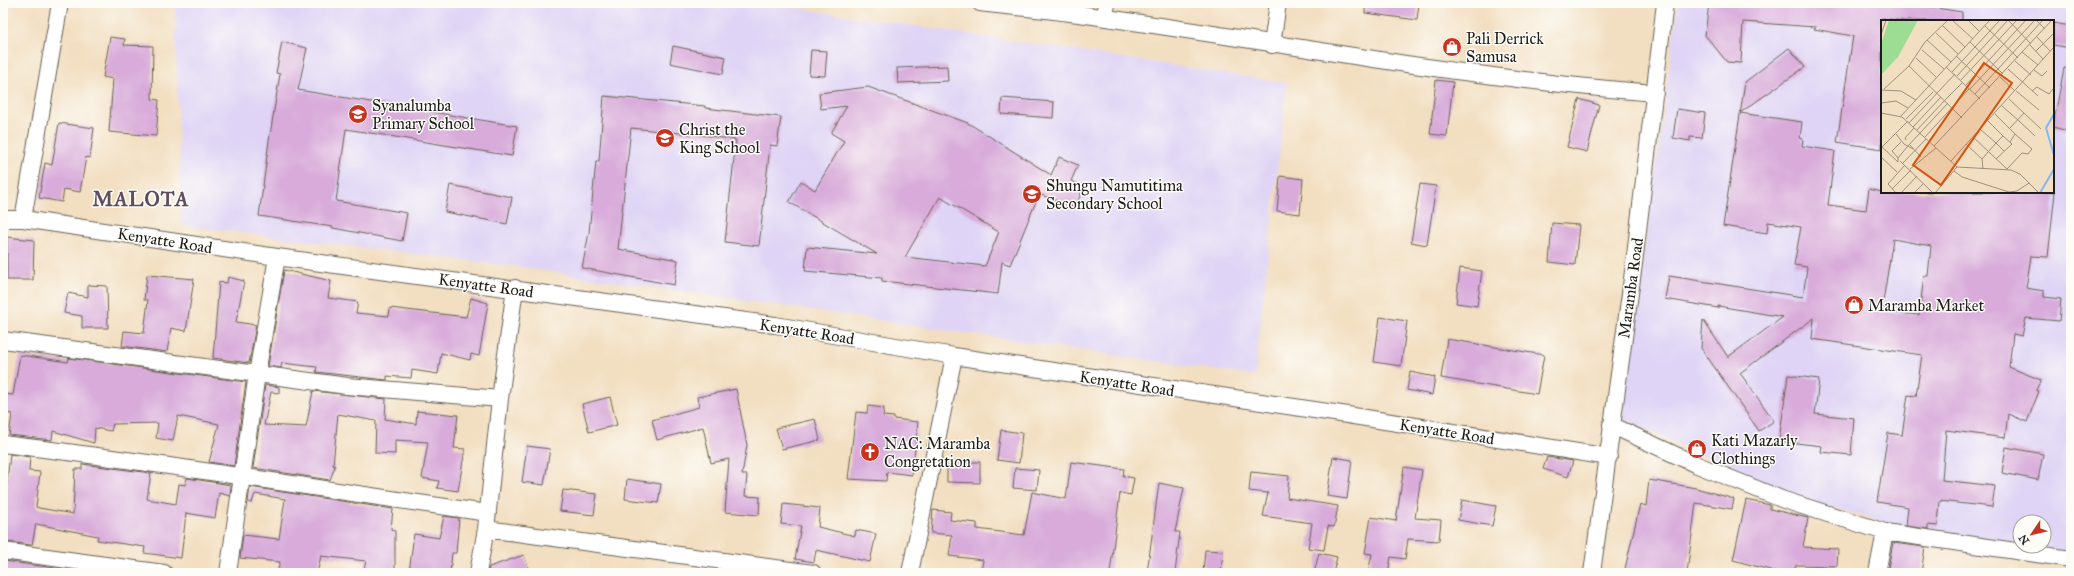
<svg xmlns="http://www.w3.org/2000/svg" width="2074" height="576" font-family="'IM FELL Great Primer',serif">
  <rect width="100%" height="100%" fill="#fdfcf7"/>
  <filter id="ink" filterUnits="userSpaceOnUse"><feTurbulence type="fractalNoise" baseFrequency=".025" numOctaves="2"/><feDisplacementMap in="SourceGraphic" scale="8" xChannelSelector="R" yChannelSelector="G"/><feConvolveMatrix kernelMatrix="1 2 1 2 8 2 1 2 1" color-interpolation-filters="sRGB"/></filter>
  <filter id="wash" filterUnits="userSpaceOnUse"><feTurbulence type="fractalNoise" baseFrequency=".012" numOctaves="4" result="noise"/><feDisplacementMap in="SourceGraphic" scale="16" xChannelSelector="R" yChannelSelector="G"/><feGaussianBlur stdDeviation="0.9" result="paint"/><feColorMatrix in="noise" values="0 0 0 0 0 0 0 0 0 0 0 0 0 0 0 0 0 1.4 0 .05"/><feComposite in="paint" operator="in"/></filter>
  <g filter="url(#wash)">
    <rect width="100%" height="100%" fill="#f2dec0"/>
    <!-- built -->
    <path fill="#dfd4f5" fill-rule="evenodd" d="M175,3H753L811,10L1287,83L1255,376L519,267L181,225Z
      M1678,3H2071V565L1908,529L1785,494L1622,418ZM1882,21H2053V192H1882ZM2020,522H2044V546H2020Z"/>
    <g id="blocks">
      <!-- building -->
      <path fill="#d8abda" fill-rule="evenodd" d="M1365,3H1419L1417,20L1365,13Z
        M1709,3H1904L1962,12V21H1904L1882,18V149L1837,142L1853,36L1814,29L1816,27L1743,22L1741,63L1727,62L1705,35Z
        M2053,23L2071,26V48L2053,45Z
        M110,37L125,39L124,45L153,46L152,99L159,100L156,136L109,132L113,79L103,77Z
        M282,42L307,48L298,90L517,126L512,156L346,129L336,201L407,213L402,241L333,228V227L259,216L269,141L280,74L276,73Z
        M673,46L726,57L723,74L670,63Z
        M1789,48L1805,67L1740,113L1802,122L1800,138L1803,139L1802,146L1835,151L1828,205L1866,210L1869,189L1882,192H2055L2048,257L2031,256L2026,288L2044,291V297L2061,299L2059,321L2026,318L2022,336L2013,334L2009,367L2041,380L2036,390L2039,391L2027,422L2008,414L2005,438L1946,430L1942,480L1995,486L1992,507L1940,501L1938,526L1928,525V529L1906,526L1908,507L1877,502L1888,433L1902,435L1908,395L1916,396L1922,355L1812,339L1814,318L1740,373L1774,421L1759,431L1701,348L1703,320L1728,357L1783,317L1718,306V308L1665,299L1669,276L1803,297L1807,267L1794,265L1801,227L1768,222L1767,233L1723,226L1745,82ZM1893,239L1931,246L1928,276H1924L1919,315L1887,312L1888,308H1882Z
        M811,50L827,51L825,76L809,75Z
        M947,66L948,81L898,83L897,68Z
        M2064,68L2071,69V132L2053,127Z
        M1436,80L1453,82L1447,136L1430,134Z
        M868,87L968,123L1051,175L1059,157L1078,165L1071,181L1084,186L1075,208L1039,194L1010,265L1002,262L998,294L882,281V278L805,271L807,247L877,254L789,202L801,181L815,190L844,141L831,133L847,106L821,109L819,93ZM940,197L999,232L985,266L905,257Z
        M604,96L705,106V108L781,117L777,146L770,145L759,246L725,242L736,140L709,136L631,128L618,249L678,260L674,285L582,268L589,233L596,161H599Z
        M1002,98L1054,102L1053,118L1001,114Z
        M1579,99L1599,105L1587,152L1567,147Z
        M1677,109L1705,113L1702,138L1690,137V141L1673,138Z
        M59,123L94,128L90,158L86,157L80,192L64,189L62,202L39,198L45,163L52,165Z
        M1280,176L1303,179L1300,214L1277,211Z
        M1420,184L1436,186L1427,245L1411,242Z
        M450,185L512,197L507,224L445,212Z
        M1552,223L1579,225L1575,265L1549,262Z
        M7,237L34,240L33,280H7Z
        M1460,268L1482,271L1477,306L1456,303Z
        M284,270L331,281L328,298L358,302L356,313L389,316L390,308L466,317L471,298L488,303L479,356L471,354L470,360L441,353L438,374L412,370L411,378L387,376V380L316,372L317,367L282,363L281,368L268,366Z
        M147,275L194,279L186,331L171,328L167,352L122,346L124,331L144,333L148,300H144Z
        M228,277L244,281L236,322L256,325L249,363L213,358L219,282L227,283Z
        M88,285L107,286L108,328H82V316L64,313L68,293L88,297Z
        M1380,317L1407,321L1401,366L1374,362Z
        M1447,339L1544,355L1537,394L1441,378Z
        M20,355L68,362L69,358L246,382L234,466L209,462L219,424L178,416L173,441L156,438L158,423L113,424L111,431L95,428L94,443L53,431L52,440L9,435L12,414L3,413V394L13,395Z
        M1410,372L1435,377L1432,395L1407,390Z
        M1788,375L1819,379L1815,414L1854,418L1851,455L1821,452L1822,446L1779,441Z
        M265,385L279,387V393L271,392L264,425L306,427L313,391L386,399L385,419L416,424L417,411L458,415L454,448L465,449L458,491L437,488L439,481L422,478L428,442L395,440V454L375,453L376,421L338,414L333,465L335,466L330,480L253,468Z
        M736,389L747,445L742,475H747L745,496L760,497L759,515L725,512L729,459L711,463L703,427L657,440L652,420L699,407L697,397Z
        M610,397L617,425L589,432L582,404Z
        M868,406L884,408L883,416L894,417V419L918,422L912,475L887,472L886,481L848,479L856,412L867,413Z
        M815,419L820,440L782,449L776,428Z
        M1001,430L1022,433L1019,463L997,460Z
        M527,446L550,449L544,485L522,482Z
        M2006,447L2043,454L2038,480L2002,473Z
        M10,454L30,457L29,471L40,472L36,507L39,508L73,514L75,469H82V464L151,473L147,499L176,504L179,484L185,485L187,478L231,485L230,496L219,493L215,518L186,513L181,558L144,553L145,547L97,540L98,536L36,524L32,545L6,542L3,540V499L5,500Z
        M1333,457L1352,460L1347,499L1327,496Z
        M1547,457L1573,461L1568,477L1543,469Z
        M947,462H980V483L947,482Z
        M1071,462L1124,469L1123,476L1134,478L1131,495L1120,493L1110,573H981L983,560L949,556L952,535L931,533L933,510L951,512L950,520L977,523V529L1024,535L1032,492L1066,499Z
        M1404,467L1422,470L1415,518L1441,520L1439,541L1408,539L1405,559L1391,557L1388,573H1368L1372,554L1365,553L1371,517L1396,521Z
        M1015,468L1039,470L1037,490L1013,488Z
        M1251,472L1289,476L1287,498L1338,506L1334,527L1328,526L1324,550L1308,548L1312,523L1263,516L1268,493L1249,491Z
        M627,479L661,484L658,503L625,499Z
        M1649,480L1696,488L1734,499L1732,509L1696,503L1687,573H1624L1640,504L1646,506Z
        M1159,483L1184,488L1175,532H1180L1175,573H1147Z
        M250,487L393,509L391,529L395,531V573H378L364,569L366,561L321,556L317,573H277L280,562L240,558L243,535L279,539L285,499L255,494L252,503L248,502Z
        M563,490L597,494L594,515L560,511Z
        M1462,500L1496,506L1492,526L1458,520Z
        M1746,500L1770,505V509L1808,518L1803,547L1838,549L1837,566L1796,565L1794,573H1781L1733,560Z
        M783,504L820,508L818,527L855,536L856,530L876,534L870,562L816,550L814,562L795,559L801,526L781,524Z
        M444,516L459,518L456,553H452L450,573H409L414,534L439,538Z
        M1893,543L1925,547L1921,573H1887Z
        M1205,550L1223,551L1221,573H1203Z
        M1319,553L1337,557L1333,573H1314Z
        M524,555L530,573H488L489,567Z
        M4,561L62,569L61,573H4Z"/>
    </g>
  </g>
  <g filter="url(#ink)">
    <use href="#blocks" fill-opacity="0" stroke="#676055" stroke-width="1"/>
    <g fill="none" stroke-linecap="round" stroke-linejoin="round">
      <!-- street casing -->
      <g stroke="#676055" stroke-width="18">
        <path id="street" d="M980,3C1022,8 1064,11 1106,18C1289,44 1470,79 1655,93
          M1105,17L1107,3
          M1272,45L1278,3
          M3,219H23L277,257L775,325L954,356L1341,414L1609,457
          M23,219L60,3
          M3,340L347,386L500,399
          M1611,425L1695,464L1784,500L1885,532L2071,559
          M3,444C165,463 326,490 488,513
          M486,529L813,573
          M3,551L164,573
          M228,573L257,374L277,257
          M478,573L486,529L500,399L515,288
          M910,573L954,356
          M1592,573L1634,264L1665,3
          M1877,573L1885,532"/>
      </g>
      <!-- street -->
      <use href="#street" stroke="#fff" stroke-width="16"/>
    </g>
  </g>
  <!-- icons -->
  <defs>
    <g id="shop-disc" transform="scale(1)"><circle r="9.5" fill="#c8321e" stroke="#fdfcf7"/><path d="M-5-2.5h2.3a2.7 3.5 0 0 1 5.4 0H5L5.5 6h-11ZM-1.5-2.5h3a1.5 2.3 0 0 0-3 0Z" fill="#fff"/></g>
    <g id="school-disc" transform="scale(1)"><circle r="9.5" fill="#c8321e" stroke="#fdfcf7"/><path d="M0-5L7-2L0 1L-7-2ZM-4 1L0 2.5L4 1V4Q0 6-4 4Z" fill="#fff"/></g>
    <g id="church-disc" transform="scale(1)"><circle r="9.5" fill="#c8321e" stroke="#fdfcf7"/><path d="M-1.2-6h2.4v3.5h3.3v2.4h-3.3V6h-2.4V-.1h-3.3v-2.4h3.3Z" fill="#fff"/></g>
  </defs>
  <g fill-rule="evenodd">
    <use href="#shop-disc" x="1452" y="47"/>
    <use href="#school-disc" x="358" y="114"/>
    <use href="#school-disc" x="665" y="138"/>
    <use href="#school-disc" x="1032" y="194"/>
    <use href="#shop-disc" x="1854" y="305"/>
    <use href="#shop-disc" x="1697" y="449"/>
    <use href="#church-disc" x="870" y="452"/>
  </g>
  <g text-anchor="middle" stroke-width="3" stroke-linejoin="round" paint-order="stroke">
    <!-- poi labels -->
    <g font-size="16" fill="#1c1c1c" stroke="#fdfcf7" text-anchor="start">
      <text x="1466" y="44">Pali Derrick<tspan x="1466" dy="18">Samusa</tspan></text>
      <text x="372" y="111">Syanalumba<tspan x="372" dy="18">Primary School</tspan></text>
      <text x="679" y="135">Christ the<tspan x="679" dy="18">King School</tspan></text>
      <text x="1046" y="191">Shungu Namutitima<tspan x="1046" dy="18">Secondary School</tspan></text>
      <text x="1868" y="311">Maramba Market</text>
      <text x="1711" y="446">Kati Mazarly<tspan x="1711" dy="18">Clothings</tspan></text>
      <text x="884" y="449">NAC: Maramba<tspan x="884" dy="18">Congretation</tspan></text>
    </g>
    <!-- street labels -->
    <g font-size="16" fill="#1c1c1c" stroke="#fdfcf7">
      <text transform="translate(165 240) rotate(9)" y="6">Kenyatte Road</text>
      <text transform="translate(486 285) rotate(8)" y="6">Kenyatte Road</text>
      <text transform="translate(1630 288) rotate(-82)" y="6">Maramba Road</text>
      <text transform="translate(807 331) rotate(9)" y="6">Kenyatte Road</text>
      <text transform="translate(1127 383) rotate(9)" y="6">Kenyatte Road</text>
      <text transform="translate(1447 431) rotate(9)" y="6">Kenyatte Road</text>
    </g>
    <!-- district labels -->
    <g font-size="20" font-weight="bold" letter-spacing="1" fill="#5e4e5e" stroke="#fdfcf7">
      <text x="141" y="206">MALOTA</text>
    </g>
  </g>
  <!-- overview -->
  <g transform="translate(1881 20)">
    <rect width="173" height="173" fill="#f2dec0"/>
    <path d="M8,0H37L17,37L0,55V24Z" fill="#9cdd93"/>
    <path fill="none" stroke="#84b7f1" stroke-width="2" d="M173,94L165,108L173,135M159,173L173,149"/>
    <path fill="none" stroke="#9c907e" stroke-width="1" d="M71,0L92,19M87,0L98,11M127,0L150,24M155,0L164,9M62,6L84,27M104,6L137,38M55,13L77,34M0,15L5,0M156,17L169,31M46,20L70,42M89,22L122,54M149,25L162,39M94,27L119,0M41,30L63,49M155,31L172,14M141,32L157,45M75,36L109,68M35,38L55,57M134,41L150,55M28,46L81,98M65,47L99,79M127,49L157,76M153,50L161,56L166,51M71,52L94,27M76,56L127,0M119,57L134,71M80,60L136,0M85,65L145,0M3,69L28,46L44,22L67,0M89,69L154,0M0,70L20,71L35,80M135,71L158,90M151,71L156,67L168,74L172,69M94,74L162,0M128,79L160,109M64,80L82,62M0,83L15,81L27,88M121,86L137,100M0,93L21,97L76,147L130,150L139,154L158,173M114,94L134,114L129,122M20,96L109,0M25,99L52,72M137,100L154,116M28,103L74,54M32,107L60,77M129,108L143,93M99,109L115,123L122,116L107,101M36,110L64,80M15,114L23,124L32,129M44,117L88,69M92,117L126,149L141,133L147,134L151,129L134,114M25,120L24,118L33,108M85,124L101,139L102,149M29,125L40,137M0,126L17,142V138L26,127M53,126L171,0M1,127L27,101M26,127L67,83M0,137L16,152M17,138L11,131L20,122M101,139L115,123L123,131M115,139L131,124L122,116M19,141L52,173M70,141L173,27M22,143L45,119M29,149L55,128M73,151L81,157L128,172L136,171L148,163M11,169L30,150M15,173L7,164L24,145M20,173L36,156M33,173L42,164M54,173L76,147"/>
    <path fill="#d4530e" fill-opacity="0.15" stroke="#d4530e" stroke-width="2" d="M103,43L131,63L60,165L32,145Z"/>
    <rect width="173" height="173" fill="none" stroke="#1c1c1c" stroke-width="2"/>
  </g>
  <!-- margin -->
  <rect width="2074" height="576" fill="none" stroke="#fdfcf7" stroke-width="16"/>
  <!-- north arrow -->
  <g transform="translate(2032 534) rotate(235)"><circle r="19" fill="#fdfcf7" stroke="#a3a29f"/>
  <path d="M0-3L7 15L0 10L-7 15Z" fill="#c8321e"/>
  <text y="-6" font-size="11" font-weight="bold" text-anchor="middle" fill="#1c1c1c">N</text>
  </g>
</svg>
